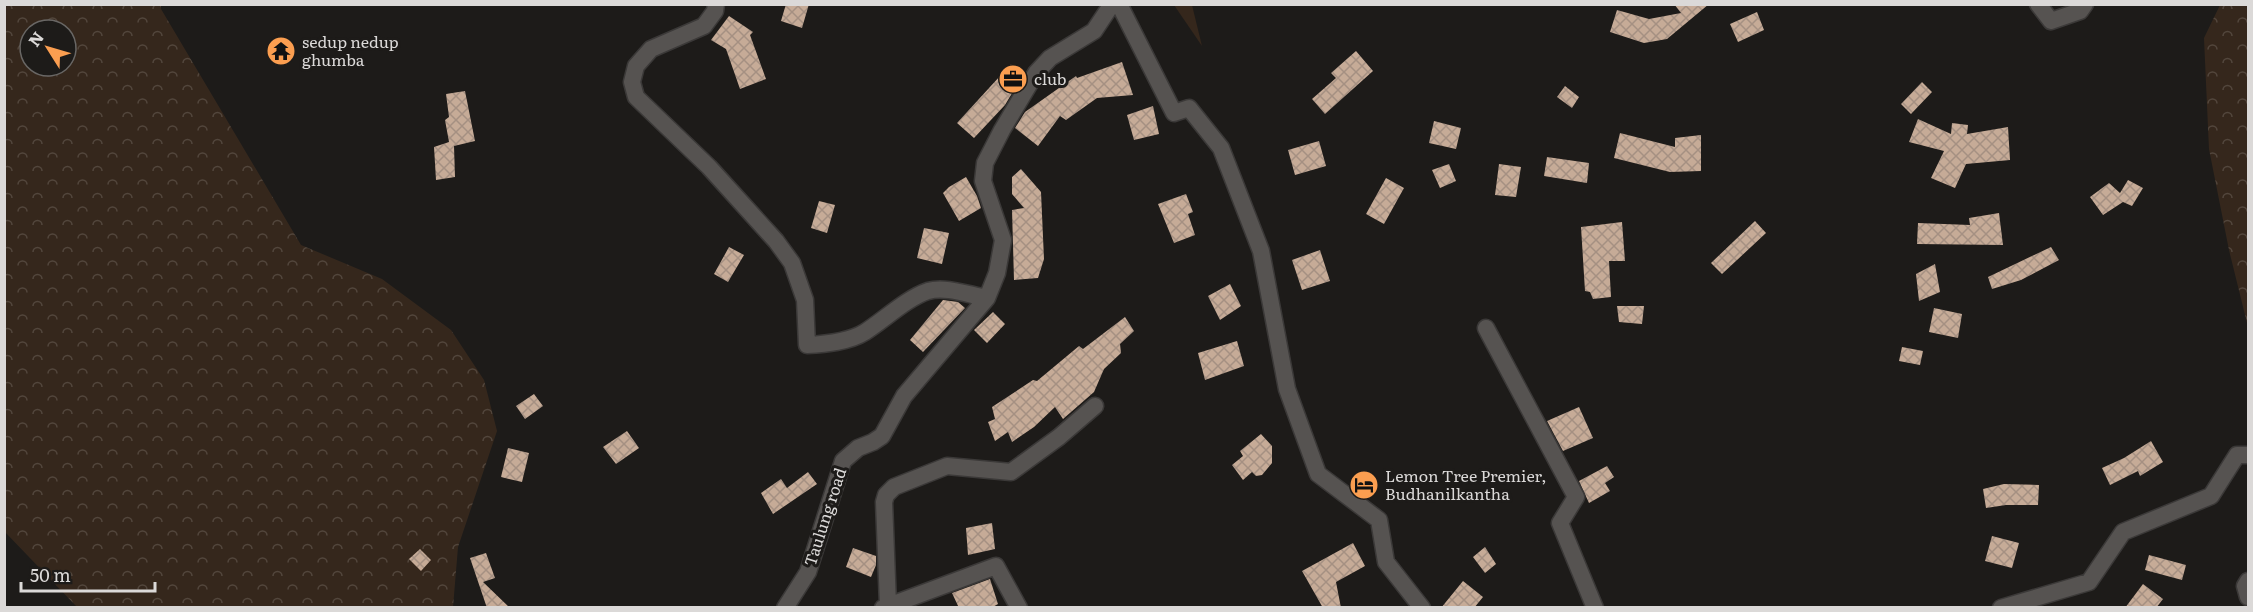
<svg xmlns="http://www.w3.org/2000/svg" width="2253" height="612" font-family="Literata,serif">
  <defs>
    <pattern id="forest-crowns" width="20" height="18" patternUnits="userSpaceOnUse" patternTransform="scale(1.5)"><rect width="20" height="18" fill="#35271c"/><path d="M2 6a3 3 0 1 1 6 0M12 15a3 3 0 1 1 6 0" fill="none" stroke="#52463c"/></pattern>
    <pattern id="building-cross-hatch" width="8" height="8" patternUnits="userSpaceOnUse" patternTransform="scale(1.5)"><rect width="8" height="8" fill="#c6ab97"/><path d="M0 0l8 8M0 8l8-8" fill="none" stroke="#a59082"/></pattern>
  </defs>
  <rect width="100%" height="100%" fill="#1d1b19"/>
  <!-- forest -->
  <path fill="url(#forest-crowns)" fill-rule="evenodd" d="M5,5H161V9L301,245L382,279L451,330L484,380L497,431L458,547L453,607H77L5,532ZM30,30H66V66H30Z
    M2220,5H2248V327L2229,250L2209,149L2204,38Z"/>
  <!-- park -->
  <path fill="#35271c" d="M1174,5H1192L1202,46Z"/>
  <!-- building -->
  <path fill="url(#building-cross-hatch)" d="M786,4H809L802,28L781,21Z
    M1674,4H1709L1667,39L1644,43L1610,32L1617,10L1649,19L1681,13Z
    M1757,12L1764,30L1738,42L1730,24Z
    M729,16L753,32L750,35L766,79L740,89L726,49L711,40Z
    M1356,51L1373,71L1325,114L1312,99L1336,78L1331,73Z
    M1122,62L1133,95L1097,98L1066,120L1060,116L1038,146L1015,128L1025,112L1076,76L1077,78Z
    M1011,64L1023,75L1005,105L974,138L957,123Z
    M1922,82L1932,92L1911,114L1901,104Z
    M1565,86L1579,97L1572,108L1557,97Z
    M465,91L475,141L454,146L455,177L436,180L434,147L449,142L445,120L449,117L446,94Z
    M1153,106L1159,134L1134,140L1127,115Z
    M1918,119L1951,134L1952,123L1968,125L1967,134L2008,127L2010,160L1966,164L1955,188L1931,178L1944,151L1909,142Z
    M1434,121L1461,128L1456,149L1429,143Z
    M1620,133L1675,147V138L1701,135V171L1670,172L1614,158Z
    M1319,141L1326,166L1295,175L1288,150Z
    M1547,157L1589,163L1587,183L1544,176Z
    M1449,164L1456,181L1440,188L1432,170Z
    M1499,164L1521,167L1516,197L1495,195Z
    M1021,169L1041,192L1044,259L1038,278L1014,280L1012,210L1024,208L1012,194V177Z
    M966,177L977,196L981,208L959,221L943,193L949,187Z
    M1386,178L1404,188L1384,224L1366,214Z
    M2128,180L2143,188L2132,206L2123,202L2103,215L2090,197L2109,183L2120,193Z
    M1186,194L1193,212L1188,214L1195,235L1174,243L1158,204Z
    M819,201L835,205L827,233L811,228Z
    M1999,213L2003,245L1917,244L1918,223L1970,225L1969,218Z
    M1755,221L1766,233L1722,274L1711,263Z
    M1622,222L1625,261H1609L1611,297L1593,299L1590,292L1585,291L1581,227Z
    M924,228L949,233L942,264L917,258Z
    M729,247L744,255L728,282L714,274Z
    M2051,247L2059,260L2021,280L1992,289L1988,277Z
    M1320,250L1330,281L1302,290L1292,260Z
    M1935,264L1940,292L1919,301L1916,274Z
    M1230,284L1241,306L1220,320L1208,296Z
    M943,300L958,302L965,308L923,352L910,340Z
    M1617,306H1644L1642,324L1619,322Z
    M1934,308L1962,314L1958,338L1929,332Z
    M993,312L1005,324L987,343L974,330Z
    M1125,317L1134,331L1120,344L1121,353L1104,369L1094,392L1063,419L1055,407L1034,427L1012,442L1008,432L995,441L988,422L995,419L992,407L1033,380L1037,381L1079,346L1083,349Z
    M1237,341L1244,366L1205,380L1198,353Z
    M1902,347L1923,351L1920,365L1899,361Z
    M534,394L543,406L525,419L516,406Z
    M1579,407L1593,438L1563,451L1547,421Z
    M627,431L639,448L616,464L603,447Z
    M1261,434L1272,446V463L1262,475L1256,476L1252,472L1243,480L1232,465L1243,456L1240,451Z
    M2151,441L2163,462L2140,476L2138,471L2110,485L2102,468L2124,458Z
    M508,448L529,453L522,482L501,477Z
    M1607,466L1614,477L1605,483L1610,491L1589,503L1579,481Z
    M808,472L817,484L773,514L761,493L781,479L787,488Z
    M2004,484L2039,485L2038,505H2006L1986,508L1983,489Z
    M992,523L995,549L968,555L966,528Z
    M1992,536L2019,543L2012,568L1985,561Z
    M1353,543L1365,566L1336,582L1341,608H1323L1302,571Z
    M1485,547L1496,564L1485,573L1473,557Z
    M853,548L876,556V565L871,577L846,567Z
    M420,549L431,560L421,571L409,559Z
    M486,553L495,578L483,582L510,608H487L470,558Z
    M2149,555L2186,565L2182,580L2145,570Z
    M990,579L998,604L991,608H959L952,593Z
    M1463,581L1483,597L1474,608H1441Z
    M2143,584L2163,599L2156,608H2125Z"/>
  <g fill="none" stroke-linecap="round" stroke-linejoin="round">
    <!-- street casing -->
    <g stroke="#3b3938" stroke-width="19">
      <path id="street" d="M716,4L715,11L704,26L651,49L636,66L632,82L636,97L709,167L776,241L792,263L805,300L807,345C826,344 849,342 865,332C884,320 907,298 928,291C946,286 969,295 987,298
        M1119,4L1174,113L1189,108L1221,148L1261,251L1287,389L1318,474L1379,520L1386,562L1422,608
        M2038,4L2051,21L2080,11L2085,4
        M1486,328L1576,497L1560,523L1595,608
        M2248,581L2245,586L2248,597
        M888,605L884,502L886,495L894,487L947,466L1011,472L1059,437L1095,406
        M785,608L808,572L843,461L858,448L873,442L882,436L904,396L987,298L997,273L1003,240L983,181L985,163L1002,130L1036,73L1050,58L1094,31L1112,4
        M883,608L996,566L1019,608
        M2001,608L2089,582L2123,532L2211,496L2237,455H2248"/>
    </g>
    <!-- street -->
    <use href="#street" stroke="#565351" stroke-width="16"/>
  </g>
  <!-- icons -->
  <defs>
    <g id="temple-disc" transform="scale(1.5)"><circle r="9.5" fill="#fb9e50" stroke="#1d1b19"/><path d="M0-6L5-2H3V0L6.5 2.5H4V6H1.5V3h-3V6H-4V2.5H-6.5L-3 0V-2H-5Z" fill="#111"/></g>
    <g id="office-disc" transform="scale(1.5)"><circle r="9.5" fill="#fb9e50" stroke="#1d1b19"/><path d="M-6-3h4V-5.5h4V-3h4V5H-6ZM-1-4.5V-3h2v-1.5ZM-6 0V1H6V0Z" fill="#111"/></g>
    <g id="hotel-disc" transform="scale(1.5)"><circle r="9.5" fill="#fb9e50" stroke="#1d1b19"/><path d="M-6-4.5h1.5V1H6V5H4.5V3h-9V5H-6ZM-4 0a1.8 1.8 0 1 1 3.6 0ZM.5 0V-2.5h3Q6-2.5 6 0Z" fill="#111"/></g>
  </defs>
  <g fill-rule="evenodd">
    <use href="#temple-disc" x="281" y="51"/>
    <use href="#office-disc" x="1013" y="79"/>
    <use href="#hotel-disc" x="1364" y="485"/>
  </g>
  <g text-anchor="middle" stroke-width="6" stroke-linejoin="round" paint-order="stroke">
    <!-- poi labels -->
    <g font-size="16" fill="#dbd9d8" stroke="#1d1b19" text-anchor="start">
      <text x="302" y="48">sedup nedup<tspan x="302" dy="18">ghumba</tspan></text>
      <text x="1034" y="85">club</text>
      <text x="1385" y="482">Lemon Tree Premier,<tspan x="1385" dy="18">Budhanilkantha</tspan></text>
    </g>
    <!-- street labels -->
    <g font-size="16" fill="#dbd9d8" stroke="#1d1b19">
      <text transform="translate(825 517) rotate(-72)" y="6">Taulung road</text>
    </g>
  </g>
  <!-- border -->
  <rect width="2253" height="612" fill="none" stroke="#dbd9d8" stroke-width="12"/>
  <!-- north arrow -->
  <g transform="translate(48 48) rotate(307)"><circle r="28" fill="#1d1b19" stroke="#696765" stroke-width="1.5"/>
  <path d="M0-4.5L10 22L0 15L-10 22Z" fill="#fb9e50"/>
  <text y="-9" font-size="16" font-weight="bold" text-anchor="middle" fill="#dbd9d8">N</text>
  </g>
  <!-- scale -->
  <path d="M21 582v9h134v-9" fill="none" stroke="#dbd9d8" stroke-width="3"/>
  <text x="30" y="582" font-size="18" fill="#dbd9d8" stroke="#1d1b19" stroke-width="4.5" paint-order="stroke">50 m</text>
</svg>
